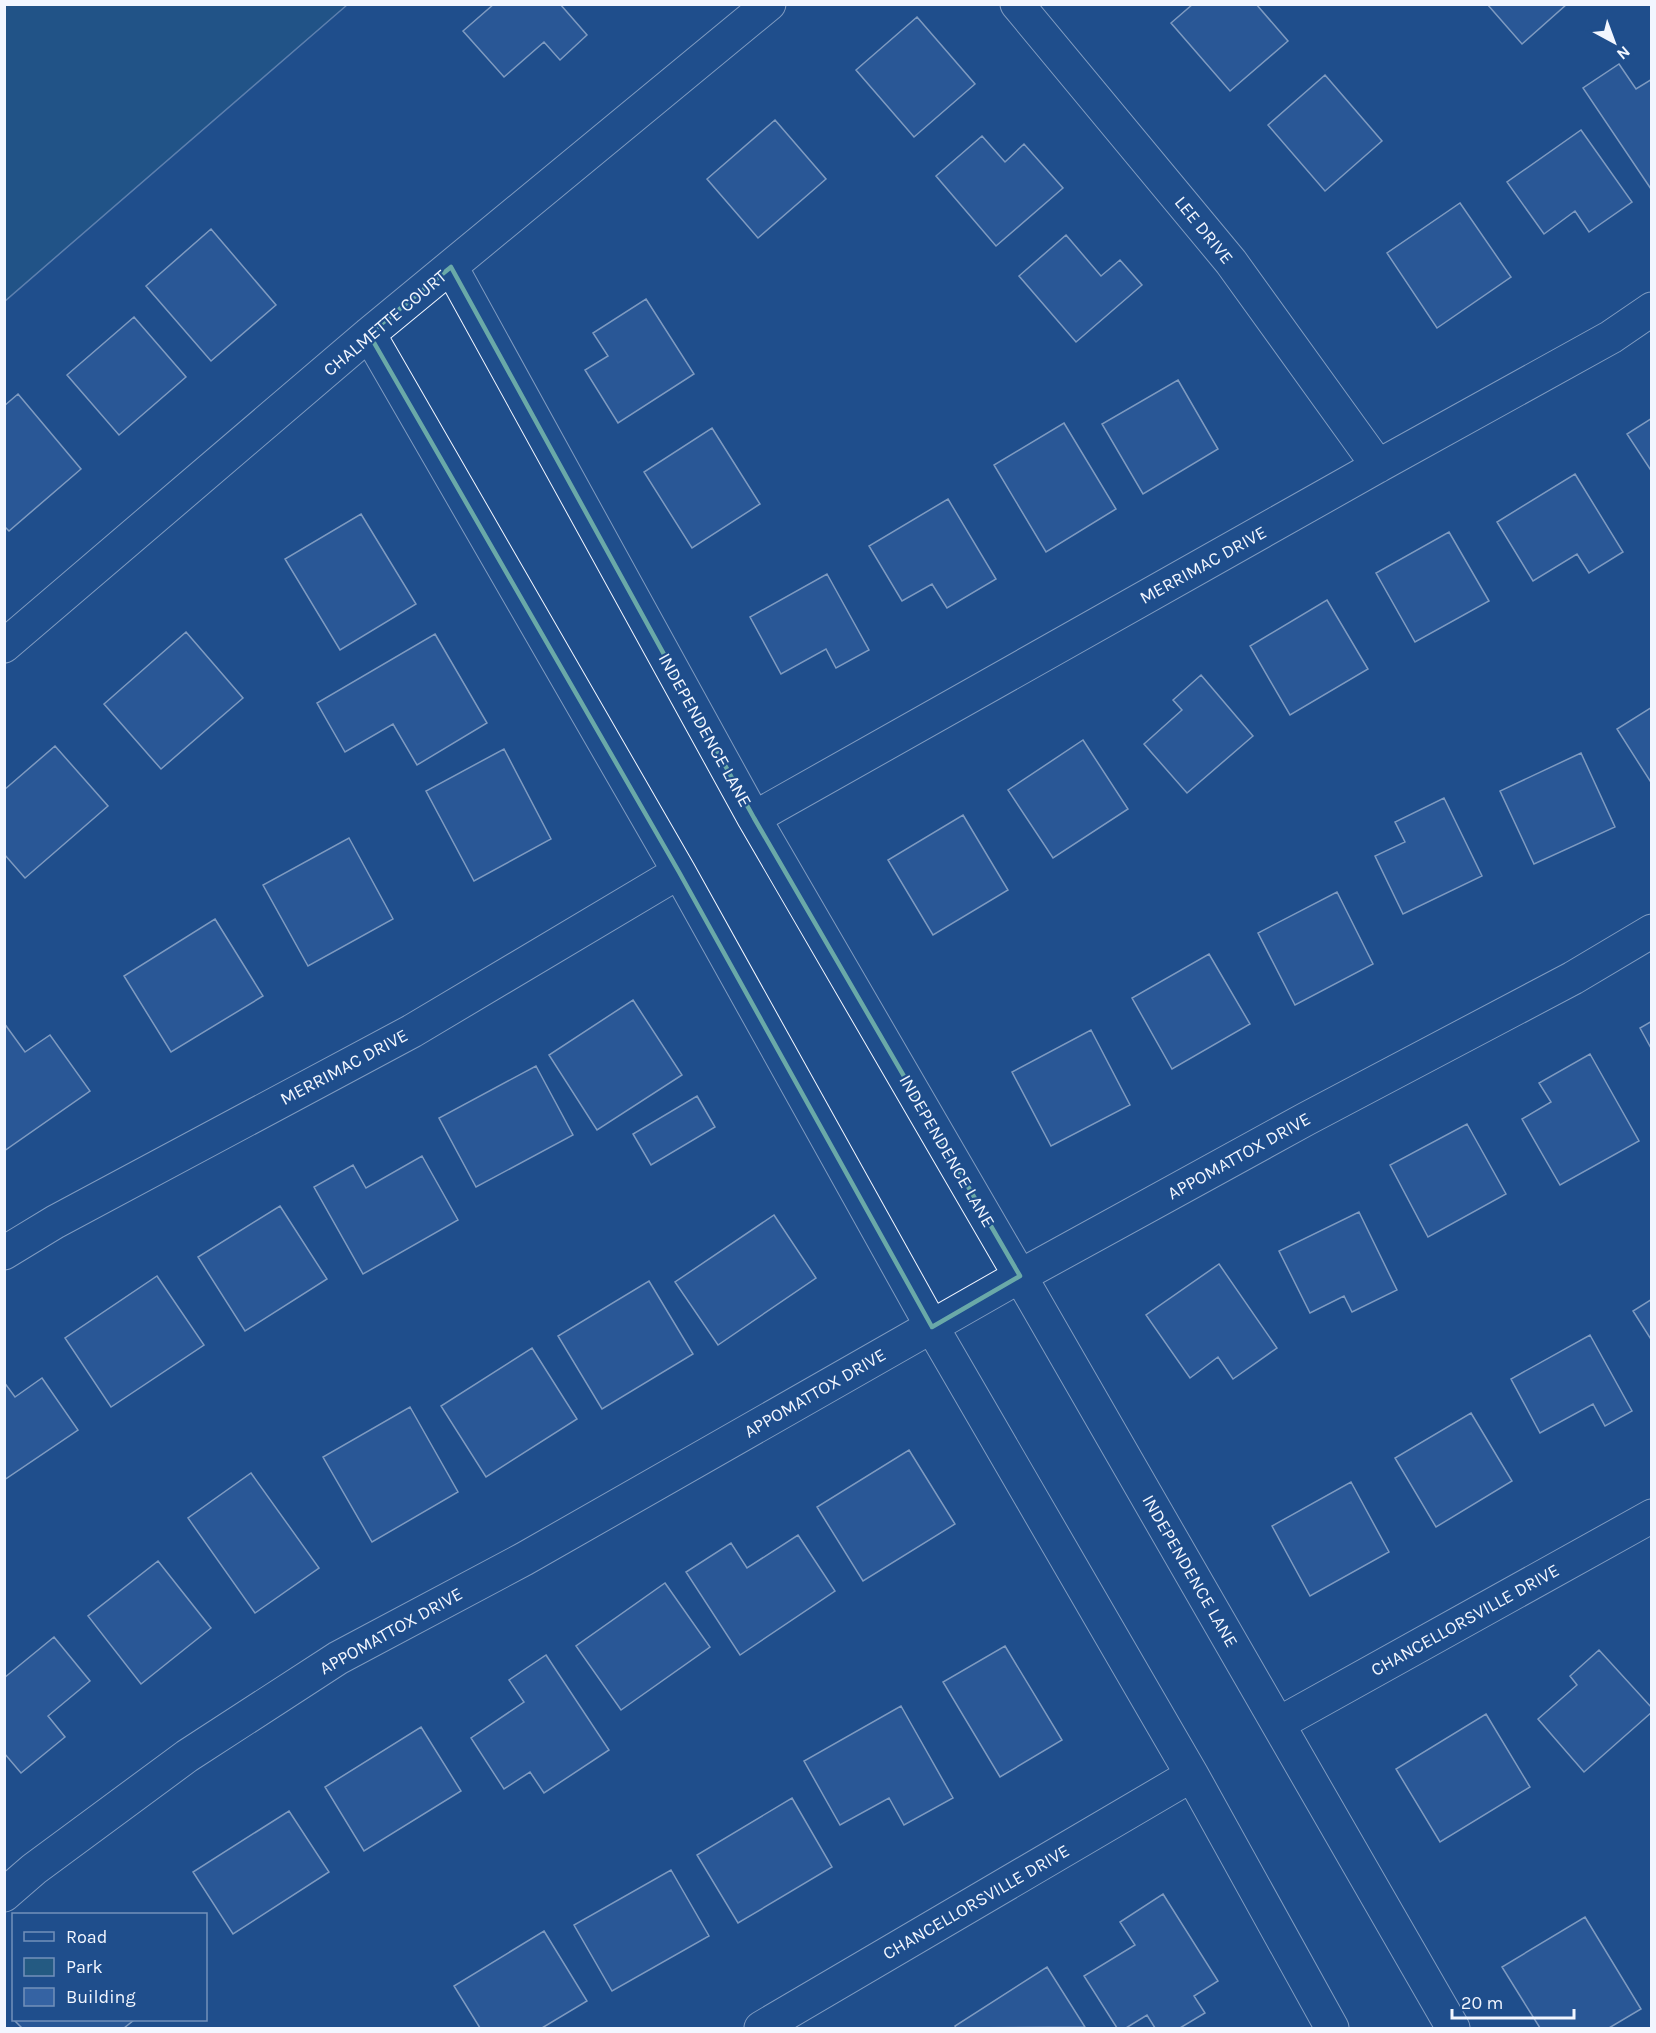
<svg xmlns="http://www.w3.org/2000/svg" width="1656" height="2033" font-family="Karla,sans-serif">
  <rect width="100%" height="100%" fill="#1f4e8c"/>
  <!-- green -->
  <path fill="#245a82" stroke="#a8bbd7" stroke-width="1.5" d="M5,4H347V5L5,301Z"/>
  <!-- building -->
  <path fill="#3563a3" stroke="#f2f6ff" stroke-width="1.5" d="M494,4H560L587,35L560,60L544,42L504,77L463,31Z
    M1193,4H1256L1288,41L1230,91L1171,23Z
    M1487,4H1567L1522,44Z
    M917,17L975,84L914,137L856,70Z
    M1619,64L1636,89L1652,79L1651,189L1583,88Z
    M1325,75L1382,141L1325,191L1268,125Z
    M775,120L826,179L758,238L707,179Z
    M1581,130L1632,202L1589,232L1575,211L1544,234L1507,182Z
    M982,136L1005,162L1024,144L1063,188L996,246L936,176Z
    M1460,203L1511,277L1437,328L1387,253Z
    M211,229L276,305L211,361L146,286Z
    M1066,235L1101,276L1120,260L1142,285L1076,342L1019,276Z
    M646,299L694,374L618,423L585,370L608,356L593,333Z
    M134,317L186,377L119,435L67,375Z
    M1178,380L1218,449L1143,494L1102,424Z
    M18,394L81,469L9,531L4,526V406Z
    M1652,418V472L1627,434Z
    M1064,423L1116,509L1046,552L994,465Z
    M712,428L760,504L692,548L644,472Z
    M1575,474L1623,552L1589,573L1577,554L1533,581L1497,522Z
    M948,499L996,579L947,608L932,584L902,601L869,546Z
    M361,514L416,604L340,650L285,559Z
    M1449,532L1489,601L1415,642L1376,573Z
    M827,574L869,650L836,668L826,649L781,674L750,617Z
    M1327,600L1368,669L1290,715L1250,646Z
    M186,632L243,698L161,769L104,704Z
    M435,634L487,723L417,765L393,724L345,752L317,703Z
    M1201,675L1253,736L1187,793L1144,744L1182,710L1173,700Z
    M1652,707V784L1617,729Z
    M1083,740L1128,809L1053,858L1008,790Z
    M55,746L108,806L25,878L4,854V790Z
    M504,749L551,839L474,881L426,791Z
    M1581,753L1615,827L1534,864L1500,791Z
    M1444,798L1482,876L1403,914L1375,856L1405,842L1395,822Z
    M963,815L1008,890L933,935L888,860Z
    M349,838L393,919L308,966L263,885Z
    M1337,892L1373,964L1295,1005L1258,933Z
    M215,919L263,996L171,1052L124,976Z
    M1209,954L1250,1024L1172,1069L1132,998Z
    M633,1000L682,1075L597,1130L549,1055Z
    M1652,1021V1050L1640,1028Z
    M4,1023L25,1052L50,1035L90,1091L4,1151Z
    M1091,1030L1130,1105L1051,1146L1012,1072Z
    M1590,1054L1639,1141L1560,1185L1522,1119L1551,1102L1539,1083Z
    M536,1066L573,1135L476,1187L439,1118Z
    M697,1096L715,1127L651,1165L633,1134Z
    M1467,1124L1506,1194L1428,1237L1390,1165Z
    M422,1156L458,1220L363,1274L314,1187L353,1165L366,1188Z
    M280,1206L327,1279L245,1331L198,1257Z
    M1359,1212L1397,1290L1352,1312L1344,1296L1310,1313L1279,1251Z
    M774,1215L816,1278L718,1345L675,1282Z
    M1219,1264L1277,1348L1233,1379L1218,1357L1190,1378L1146,1315Z
    M157,1276L204,1345L111,1407L65,1338Z
    M649,1281L693,1354L602,1409L558,1336Z
    M1652,1299V1341L1633,1311Z
    M1590,1335L1632,1411L1605,1426L1593,1404L1540,1433L1511,1379Z
    M532,1348L577,1419L486,1477L441,1406Z
    M42,1378L78,1430L4,1480V1382L15,1397Z
    M410,1407L458,1492L372,1542L323,1457Z
    M1471,1413L1512,1481L1436,1527L1395,1458Z
    M909,1450L955,1524L863,1581L817,1507Z
    M251,1473L319,1568L255,1613L188,1518Z
    M1351,1482L1389,1552L1310,1596L1272,1526Z
    M798,1535L835,1591L740,1655L686,1572L731,1543L747,1568Z
    M158,1561L211,1628L141,1684L88,1616Z
    M665,1583L710,1647L621,1710L576,1646Z
    M54,1637L90,1681L48,1716L65,1737L21,1773L4,1753V1678Z
    M1005,1646L1062,1740L1000,1777L943,1682Z
    M1599,1650L1652,1708V1712L1584,1772L1538,1719L1577,1685L1570,1676Z
    M546,1655L609,1750L544,1793L530,1772L504,1789L471,1738L524,1702L509,1680Z
    M901,1706L953,1798L904,1825L889,1798L840,1825L804,1761Z
    M1486,1714L1530,1787L1440,1842L1396,1769Z
    M421,1727L461,1791L364,1851L325,1787Z
    M792,1798L832,1867L738,1923L697,1855Z
    M289,1811L329,1872L233,1934L193,1872Z
    M671,1870L709,1936L612,1991L574,1925Z
    M1163,1894L1218,1981L1194,1996L1205,2013L1180,2028H1155L1147,2015L1126,2028H1117L1084,1976L1135,1945L1120,1922Z
    M1585,1917L1641,2009L1609,2028H1540L1502,1967Z
    M544,1931L587,2001L542,2028H480L454,1986Z
    M1047,1967L1085,2027L956,2028L955,2026Z
    M14,2020H134L124,2028H22Z"/>
  <g fill="none" stroke-linecap="round" stroke-linejoin="round">
    <!-- minor casing -->
    <g stroke="#f2f6ff" stroke-width="35">
      <path id="minor" d="M1017,4L1231,262L1378,466
        M451,267L754,818L1020,1276L1453,2028
        M369,334L679,872L932,1327L1192,1775L1332,2028
        M4,646L369,334L769,4
        M754,818L1378,466L1611,337L1652,309
        M4,1253L55,1222L412,1031L679,872
        M1278,1724L1652,1516
        M4,1895L34,1869L187,1756L338,1658L524,1559L1020,1276L1306,1119L1573,978L1652,931
        M761,2028L1192,1775"/>
    </g>
    <!-- minor -->
    <use href="#minor" stroke="#1f4e8c" stroke-width="33"/>
  </g>
  <!-- marked area -->
  <path d="M0 0H1656V2033H0ZM451,267L754,818L1020,1276L932,1327L679,872L369,334Z" fill="#1f4e8c" fill-opacity=".55" fill-rule="evenodd"/>
  <path fill="none" stroke="#6aa9a8" stroke-width="4.5" stroke-linejoin="round" d="M451,267L754,818L1020,1276L932,1327L679,872L369,334Z"/>
  <g text-anchor="middle" stroke-width="4.5" stroke-linejoin="round" paint-order="stroke">
    <!-- street labels -->
    <g font-size="18" fill="#f2f6ff" stroke="#1f4e8c">
      <text transform="translate(1204 230) rotate(51)" y="6">LEE DRIVE</text>
      <text transform="translate(385 323) rotate(-40)" y="6">CHALMETTE COURT</text>
      <text transform="translate(1203 565) rotate(-29)" y="6">MERRIMAC DRIVE</text>
      <text transform="translate(705 730) rotate(61)" y="6">INDEPENDENCE LANE</text>
      <text transform="translate(344 1067) rotate(-28)" y="6">MERRIMAC DRIVE</text>
      <text transform="translate(947 1151) rotate(60)" y="6">INDEPENDENCE LANE</text>
      <text transform="translate(1239 1156) rotate(-29)" y="6">APPOMATTOX DRIVE</text>
      <text transform="translate(815 1393) rotate(-30)" y="6">APPOMATTOX DRIVE</text>
      <text transform="translate(1190 1571) rotate(60)" y="6">INDEPENDENCE LANE</text>
      <text transform="translate(1465 1620) rotate(-29)" y="6">CHANCELLORSVILLE DRIVE</text>
      <text transform="translate(391 1631) rotate(-29)" y="6">APPOMATTOX DRIVE</text>
      <text transform="translate(976 1902) rotate(-30)" y="6">CHANCELLORSVILLE DRIVE</text>
    </g>
  </g>
  <!-- border -->
  <rect width="1656" height="2033" fill="none" stroke="#f2f6ff" stroke-width="12"/>
  <!-- legend -->
  <rect x="12" y="1913" width="195" height="108" fill="#1f4e8c" stroke="#7391ba" stroke-width="1.5"/>
  <rect x="24" y="1932" width="30" height="9" fill="#1f4e8c" stroke="#7391ba" stroke-width="1.5"/>
  <text x="66" y="1943" font-size="18" fill="#f2f6ff">Road</text>
  <rect x="24" y="1958" width="30" height="18" fill="#245a82" stroke="#7391ba" stroke-width="1.5"/>
  <text x="66" y="1973" font-size="18" fill="#f2f6ff">Park</text>
  <rect x="24" y="1988" width="30" height="18" fill="#3563a3" stroke="#7391ba" stroke-width="1.5"/>
  <text x="66" y="2003" font-size="18" fill="#f2f6ff">Building</text>
  <!-- north arrow -->
  <g transform="translate(1614 42) rotate(139)" stroke="#1f4e8c" stroke-width="4.5" paint-order="stroke">
  <path d="M0-4.5L10 22L0 15L-10 22Z" fill="#f2f6ff"/>
  <text y="-9" font-size="16" font-weight="bold" text-anchor="middle" fill="#f2f6ff">N</text>
  </g>
  <!-- scale -->
  <path d="M1452 2009v9h122v-9" fill="none" stroke="#f2f6ff" stroke-width="3"/>
  <text x="1461" y="2009" font-size="18" fill="#f2f6ff" stroke="#1f4e8c" stroke-width="4.5" paint-order="stroke">20 m</text>
</svg>
